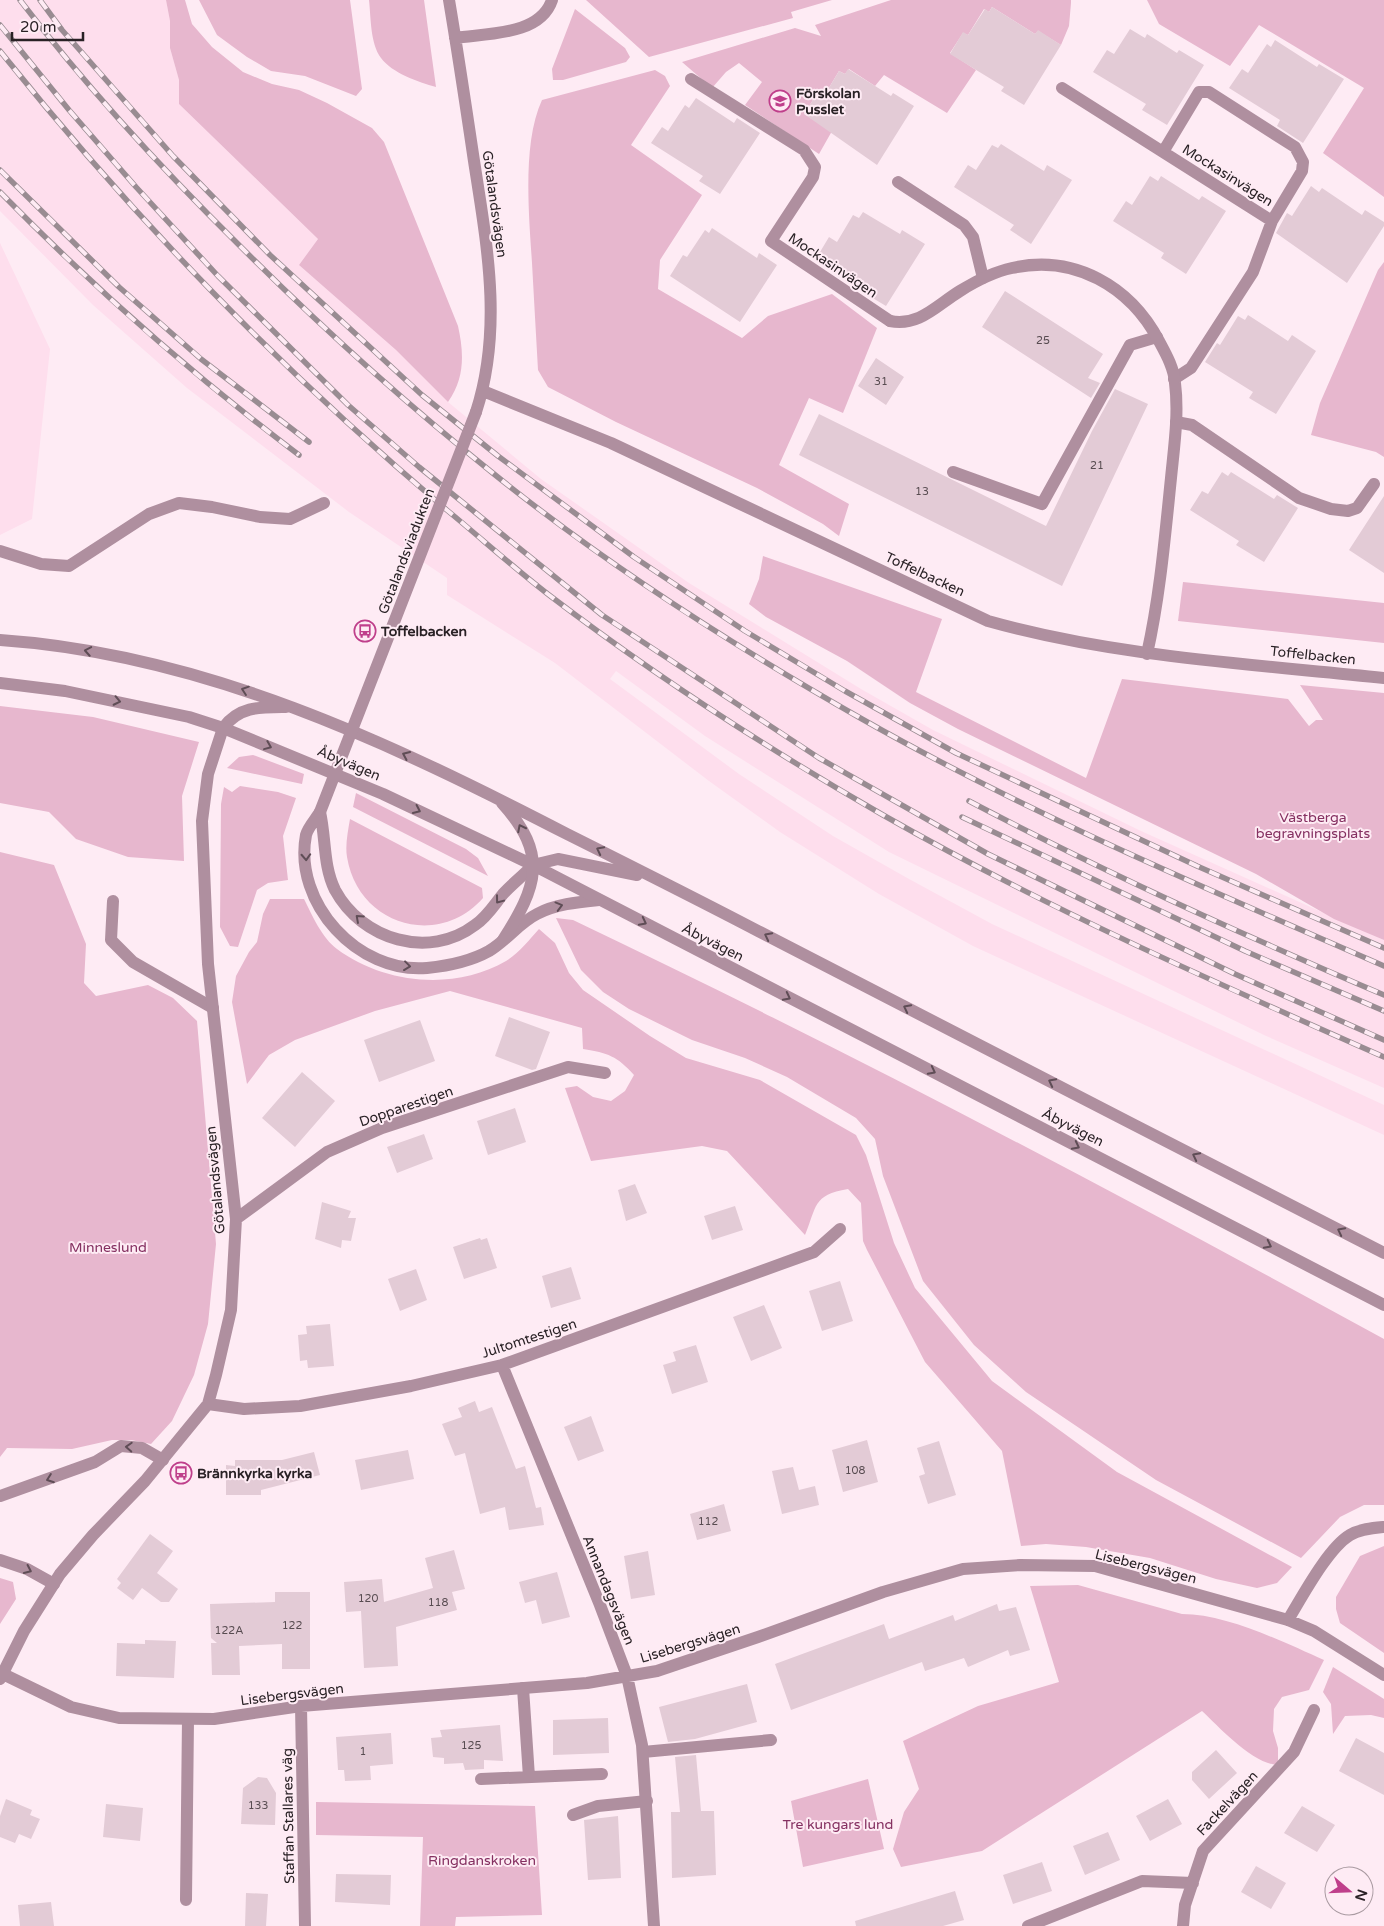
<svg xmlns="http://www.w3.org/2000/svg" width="1384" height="1926" font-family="'Varela Round',sans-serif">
  <rect width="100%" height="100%" fill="#feebf4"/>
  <!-- built -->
  <path fill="#fedeed" d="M0,0H166L170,21V48L179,80V104L318,239L299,265L396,350L448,402L541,479L689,583L861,689L933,730L1141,831L1384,940V1088L1264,1035L889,852L705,736L616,671L610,679L739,774L833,836L909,879L992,924L1384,1105V1135L973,946L879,894L780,832L709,781L555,663L447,595V578L349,512L187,388L93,305L0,211Z
    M0,243L50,349L32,519L0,535Z"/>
  <!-- green -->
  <path fill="#e7b7ce" d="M166,0H185L192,24L212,47L243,72L272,84L299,90L327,103L372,128L384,142L458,326C464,353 465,378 448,402L396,350L299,265L318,239L179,104V80L170,48V21Z
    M199,0H350L362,89L356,96L305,76L271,71L247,57L217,35Z
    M369,0H424L436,87C418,82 392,73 381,58C370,43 371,17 369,0Z
    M586,0H832L791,12L793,18L649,57Z
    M891,0H1071V3L1069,26L1061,45L1038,31L1035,34L992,7L989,12L984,9L968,35L963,33L950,53L976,70L947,113L884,75L875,86L849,69L845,74L839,71L824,96L818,92L804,114L832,131L819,154L745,105L762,82L739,63L726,72L712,88L682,62L795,28L821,36L815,25Z
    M1147,0H1384V197L1323,153L1364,88L1259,25L1230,66L1159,24Z
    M575,9L625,48L630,57L626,62L563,80H553L552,69Z
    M655,70L665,76L670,86L631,145L702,195L660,260L658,289L742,338L768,316L832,294L877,328L843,413L809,398L779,465L849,504L839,536L823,524L757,488L616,422L548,387L538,370C536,335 534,299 532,263C529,216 522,143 542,100Z
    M1384,262V457L1376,452L1311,435L1320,403L1378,270Z
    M763,556L942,619L916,692L1086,778L1122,679L1288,699L1309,726L1316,720H1323L1300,685L1384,693V940L1334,919L1256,874L958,729L910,703L847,661L766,617L749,604L759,579Z
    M1183,582L1384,603V643L1178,621Z
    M0,706L93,717L199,742L182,796L184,861L128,857L76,839L49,812L0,803Z
    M253,755L304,774L302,784L227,768L239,757Z
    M240,786L278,792L296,798L283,836L288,880L268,883L257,890L238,947L230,946L220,927L221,804L224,787L232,792Z
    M356,793L466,849L478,858L488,876L353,807Z
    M350,819L482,888L483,898C438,949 358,925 347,857C345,845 348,831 350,819Z
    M0,852L54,865L86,944L84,983L96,996L148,985L173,998L197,1021L216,1244L208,1324L194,1375L172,1421L151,1444L131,1440H112L72,1449L7,1448L0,1457Z
    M270,899H304C312,915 322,938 337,949C384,984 455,991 506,961C519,953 529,940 539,929L555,943L569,973L583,990L650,1036L686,1058L760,1080L856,1135L866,1155L894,1243L915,1288L992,1381L1117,1472L1292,1567L1277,1583L1257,1588L1216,1579L1150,1558L1086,1547L1046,1544L1021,1546L1002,1451L925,1362L867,1250L863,1241L861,1203L848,1189C812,1195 817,1207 805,1235L727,1151L702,1146L591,1161L565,1088L577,1086L593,1097L611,1101L625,1091L634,1075C617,1056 608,1053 583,1049L582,1028L450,991L375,1011L295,1040L269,1055L247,1084L232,1002L236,976L249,952L257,942L263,914Z
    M556,918L573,920C848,1051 1117,1193 1384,1339V1505H1364L1340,1517L1301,1558L1156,1480L1026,1392L974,1345L923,1281L883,1176L875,1139L856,1118L787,1077L745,1058L692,1040L629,1009L603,992L581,970Z
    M1384,1546V1653L1340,1623L1336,1609V1597L1360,1556Z
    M0,1578L13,1582L16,1599L0,1624Z
    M1078,1585L1182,1614C1227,1614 1283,1642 1324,1660L1309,1690L1282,1697L1274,1709L1273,1731L1278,1748V1765C1253,1764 1220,1728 1202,1711L982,1851L901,1867L893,1849L904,1812L919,1789L903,1741L978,1706L1059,1682L1030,1586Z
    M1333,1667L1384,1699V1718L1371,1715L1345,1716L1333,1734L1331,1704L1323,1692Z
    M868,1779L884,1849L803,1867L791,1801Z
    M316,1802L535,1806L542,1915L456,1917L455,1926H420L423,1837L316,1835Z"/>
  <!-- building -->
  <path fill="#e3cbd6" d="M992,7L1035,34L1038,30L1061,45L1024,105L1001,91L1004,87L950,54L963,32L968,35L985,9L989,12Z
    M1130,29L1145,38L1147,34L1177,53L1179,50L1204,65L1167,125L1142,110L1146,104L1093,72L1107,50L1114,54Z
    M1275,40L1317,67L1319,64L1344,79L1303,143L1277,126L1280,120L1229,88L1242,69L1248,73L1267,44L1271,47Z
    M848,69L891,96L893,93L914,106L877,165L804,114L818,92L824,96L839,71L845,74Z
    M696,98L734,123L737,118L760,133L720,194L699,181L703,176L651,143L662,127L668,131L685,105L689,108Z
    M1001,144L1044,171L1047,165L1072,180L1031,244L1010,230L1014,225L954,187L968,165L976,170L992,145L998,148Z
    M1150,176L1158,181L1161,176L1199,200L1202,196L1226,211L1186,274L1161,258L1164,253L1113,221L1126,201L1132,205Z
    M1311,186L1319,192L1322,188L1362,215L1365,210L1384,222V226L1347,283L1276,233L1287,213L1292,216Z
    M863,212L900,234L902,230L925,244L886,306L866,294L869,289L817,257L829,237L837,242L853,215L859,218Z
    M712,228L757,258L759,253L777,265L740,322L670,276L683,255L687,257L705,230L709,233Z
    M1005,291L1103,354L1088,378L1100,383L1091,398L982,327Z
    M1248,315L1288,341L1292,335L1316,351L1276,414L1249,398L1253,392L1205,362L1217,343L1220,345L1238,316L1245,320Z
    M876,358L904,377L886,405L858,386Z
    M1115,389L1148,404L1062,586L799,455L819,414L1046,526L1092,431Z
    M1222,472L1228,476L1231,472L1274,499L1277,495L1298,508L1264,562L1236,545L1239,541L1190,510L1202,491L1208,494Z
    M1384,496V573L1349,550Z
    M509,1017L550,1032L536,1069L532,1070L495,1056Z
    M420,1020L435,1061L379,1082L364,1040Z
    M302,1072L335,1101L295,1147L262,1118Z
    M515,1108L526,1142L488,1155L477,1121Z
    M424,1134L433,1159L397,1173L387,1147Z
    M635,1184L647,1213L626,1221L618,1190Z
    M322,1202L351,1211L348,1218H356L351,1241L342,1240L341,1248L315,1239Z
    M735,1206L743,1230L712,1240L704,1216Z
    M480,1238L481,1240L487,1238L497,1268L464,1279L453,1247Z
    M571,1267L581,1299L551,1308L542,1276Z
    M416,1269L427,1300L400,1311L388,1279Z
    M840,1281L853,1321L822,1331L809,1291Z
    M764,1305L782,1348L751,1361L733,1317Z
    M330,1324L334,1366L308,1368L307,1360L300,1361L298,1335L307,1334L306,1326Z
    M696,1345L708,1382L672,1394L663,1365L676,1361L673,1352Z
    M475,1401L479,1412L492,1407L516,1469L525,1466L536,1508L541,1507L544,1525L509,1530L505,1507L480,1514L465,1453L455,1456L442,1424L462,1417L458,1408Z
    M591,1416L604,1451L578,1461L564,1427Z
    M867,1440L878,1482L843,1492L832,1450Z
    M939,1441L956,1495L928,1504L919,1476L925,1474L917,1448Z
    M408,1450L414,1479L361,1490L355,1460Z
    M314,1452L320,1475L261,1490V1495H226V1465L235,1466V1460H282Z
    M793,1467L799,1490L815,1486L819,1505L782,1514L772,1471Z
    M724,1504L731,1531L697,1540L690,1514Z
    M150,1534L173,1551L157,1573L178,1589L169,1602H161L142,1588L133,1600L117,1588L121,1583L117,1579Z
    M454,1550L465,1589L452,1592L457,1610L396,1627L398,1666L364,1668L361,1611L346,1612L344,1582L382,1579L384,1602L433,1588L425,1558Z
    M648,1551L655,1595L631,1599L624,1556Z
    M557,1572L570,1617L542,1624L536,1600L525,1603L519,1582Z
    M275,1592H310V1669H282V1644L239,1646L240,1675H212L211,1643H217L211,1638L210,1604L275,1602Z
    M997,1604L999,1611L1016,1607L1030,1650L1010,1656L1008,1650L968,1667L964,1658L925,1671L922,1662L791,1710L775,1664L884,1624L889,1639L953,1615L955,1621Z
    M145,1640L176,1641L174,1678L116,1676L117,1643L145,1644Z
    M747,1684L757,1722L695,1739L668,1742L659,1707Z
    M608,1718L609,1753L553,1755V1720Z
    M500,1725L503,1761L484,1760V1769L465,1770L463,1763L444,1764V1758L433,1757L431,1738L442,1737L440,1730Z
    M391,1733L393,1764L370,1766L371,1780L345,1781L344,1770H338L336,1737Z
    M1356,1738L1384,1753V1795L1339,1771Z
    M1216,1750L1237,1773L1209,1799L1192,1780V1772Z
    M696,1755L701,1811H714L716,1875L672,1878L671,1812H680L675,1757Z
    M258,1777L267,1778L276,1793L275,1825L241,1824L243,1788Z
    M6,1799L32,1810L30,1815L40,1819L31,1839L19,1834L15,1843L0,1837V1816Z
    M1168,1799L1182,1824L1150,1841L1136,1816Z
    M106,1804L143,1808L140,1841L103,1837Z
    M1302,1806L1335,1825L1317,1852L1284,1833Z
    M618,1816L621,1878L588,1880L584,1820Z
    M1108,1832L1120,1860L1085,1875L1073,1846Z
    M1042,1862L1052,1891L1013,1904L1003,1875Z
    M1256,1866L1286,1883L1271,1909L1241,1892Z
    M336,1874L391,1875L390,1905L335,1902Z
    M955,1891L964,1920L943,1926H856L855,1921Z
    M246,1893L268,1894L266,1926H245Z
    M51,1902L54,1926H20L18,1905Z"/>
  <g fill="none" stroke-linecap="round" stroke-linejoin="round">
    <!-- service -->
    <path stroke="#af8f9f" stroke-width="12" d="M691,79L804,150L815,167L813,177L771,241L890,321
      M1062,88L1163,152
      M898,182L964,225L973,237L983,278
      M1174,379L1191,368L1253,272L1272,221L1302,171L1303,162L1295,147L1209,92H1199L1163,152L1272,221
      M1176,422L1192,425L1299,498L1331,509L1348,511L1357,508L1374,484
      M953,472L1042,504L1130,345L1157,337
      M0,551L41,564L69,566L149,514L179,503L212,507L260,517L290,519L324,503
      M113,901L111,940L133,962L213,1008
      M0,1496L95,1462L121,1446L142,1448L163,1460
      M0,1560L27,1569L54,1584
      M523,1688L529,1777
      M643,1752L771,1740
      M481,1779L602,1774
      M573,1815L598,1806L647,1801
      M186,1900L188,1719"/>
    <!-- minor -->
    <path stroke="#af8f9f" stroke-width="12" d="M449,0C458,53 466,107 474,161C487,245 503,329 476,412
      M455,38C486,33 540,36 552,0
      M890,321C919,327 937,305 960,291C976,281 993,272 1012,268C1074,254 1130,286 1159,341C1166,354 1174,368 1175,383C1179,414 1174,447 1171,478C1165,536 1160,596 1147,654
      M483,391L611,443L988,621C1116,657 1252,664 1384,678
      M320,812C316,819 308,827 306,835C293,903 358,974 427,968C447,966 471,961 489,951C506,941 519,923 537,914C556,904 579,902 599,900
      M320,812C326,838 323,866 335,890C362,940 429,960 475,925C487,917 494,905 503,894C512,884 524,875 533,865
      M236,1219L327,1152L382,1128L568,1067L605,1073
      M502,1365L600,1605L627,1676L642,1745L654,1926
      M208,1404L244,1409L300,1406L411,1386L502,1365L814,1252L840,1229
      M1288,1620C1302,1597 1328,1548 1350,1535C1360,1529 1373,1528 1384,1527
      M3,1674L71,1707L119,1718L214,1719L301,1706L587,1683L657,1671L758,1637L883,1592L963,1569L1020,1565L1095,1566L1288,1620L1314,1631L1384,1675
      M0,1679L24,1631L60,1574L93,1535L145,1481L208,1404L216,1375L231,1310L236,1219L208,964L202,821L208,774L223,728
      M301,1706L305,1926
      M1028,1926L1142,1881L1193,1883
      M1183,1926L1185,1905L1203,1851L1294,1752L1314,1710"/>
    <!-- tertiary -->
    <path stroke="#af8f9f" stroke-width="12" d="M0,640C204,654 389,742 567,834C631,866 695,898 758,931C967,1039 1175,1146 1384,1253
      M0,683L65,691L189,717L223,728L383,794L533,865L1384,1305
      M223,728C239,706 260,707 286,707
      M502,803C549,855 537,887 503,940
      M533,865L558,859L637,875"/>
    <!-- rail casing -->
    <g stroke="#998c92" stroke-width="5.5">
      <path id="rail" d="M20,0C87,88 162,169 241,247C321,327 405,403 494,474C608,566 734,646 862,719C1029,814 1208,889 1384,966
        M40,0L62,30L173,156L270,255L422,395L498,456L634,557L745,631L845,691L956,753L1197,866L1384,948
        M0,25L69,110L136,187L218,276L348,405L419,467L602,615L819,758L988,854L1235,974L1384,1040
        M0,51C137,222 281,370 448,511C482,539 514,568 549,595C654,675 768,749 883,815C1044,907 1214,982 1384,1057
        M0,170L119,287L201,359L309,442
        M0,192C95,289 190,373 299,455
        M969,801C1104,872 1243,935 1384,995
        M962,817L1245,951L1384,1011"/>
    </g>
    <!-- rail -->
    <use href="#rail" stroke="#feebf4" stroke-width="4" stroke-dasharray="11" stroke-linecap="butt"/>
    <!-- minor-bridge -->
    <path stroke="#af8f9f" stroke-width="12" d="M320,812L476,412"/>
  </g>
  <!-- one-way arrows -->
  <defs><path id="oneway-chevron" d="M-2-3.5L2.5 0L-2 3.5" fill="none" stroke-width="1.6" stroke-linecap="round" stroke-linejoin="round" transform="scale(1.25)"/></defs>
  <g stroke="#5f4d56">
    <use href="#oneway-chevron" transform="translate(88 651) rotate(-170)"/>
    <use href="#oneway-chevron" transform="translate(245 690) rotate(-161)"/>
    <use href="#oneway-chevron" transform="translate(117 701) rotate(12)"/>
    <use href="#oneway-chevron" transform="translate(268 746) rotate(22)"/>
    <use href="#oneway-chevron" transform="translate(406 755) rotate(-156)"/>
    <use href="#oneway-chevron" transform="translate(417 810) rotate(25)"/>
    <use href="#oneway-chevron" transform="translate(521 828) rotate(-117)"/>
    <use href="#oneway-chevron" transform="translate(600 850) rotate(-153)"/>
    <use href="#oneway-chevron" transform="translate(306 857) rotate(87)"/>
    <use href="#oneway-chevron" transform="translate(499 900) rotate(127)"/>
    <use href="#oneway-chevron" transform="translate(559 906) rotate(-15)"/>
    <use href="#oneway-chevron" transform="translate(359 918) rotate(-138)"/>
    <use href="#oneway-chevron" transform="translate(643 922) rotate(27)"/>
    <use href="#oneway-chevron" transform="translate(768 936) rotate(-153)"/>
    <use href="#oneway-chevron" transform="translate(407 966) rotate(7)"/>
    <use href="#oneway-chevron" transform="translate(787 997) rotate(27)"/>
    <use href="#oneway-chevron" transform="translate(907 1008) rotate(-153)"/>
    <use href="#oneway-chevron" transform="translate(932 1071) rotate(27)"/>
    <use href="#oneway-chevron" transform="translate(1052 1082) rotate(-153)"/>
    <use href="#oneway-chevron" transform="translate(1076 1146) rotate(27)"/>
    <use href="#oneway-chevron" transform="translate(1196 1156) rotate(-153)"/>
    <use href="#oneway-chevron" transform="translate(1341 1231) rotate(-153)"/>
    <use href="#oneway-chevron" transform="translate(1268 1245) rotate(27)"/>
    <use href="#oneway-chevron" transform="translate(129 1447) rotate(-177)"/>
    <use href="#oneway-chevron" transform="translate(50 1479) rotate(160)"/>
    <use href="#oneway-chevron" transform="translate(28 1570) rotate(25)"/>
  </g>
  <!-- icons -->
  <defs>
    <g id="school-ring" transform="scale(1.125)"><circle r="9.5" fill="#feebf4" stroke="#bf3f8b" stroke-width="1.5"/><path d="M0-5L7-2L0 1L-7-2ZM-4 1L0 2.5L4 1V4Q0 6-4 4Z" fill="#bf3f8b"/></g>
    <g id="bus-ring" transform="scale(1.125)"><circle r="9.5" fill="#feebf4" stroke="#bf3f8b" stroke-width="1.5"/><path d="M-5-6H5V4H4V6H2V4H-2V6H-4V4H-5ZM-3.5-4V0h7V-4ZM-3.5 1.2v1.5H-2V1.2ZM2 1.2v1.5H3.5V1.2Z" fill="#bf3f8b"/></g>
  </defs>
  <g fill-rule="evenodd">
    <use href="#school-ring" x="780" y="101"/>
    <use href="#bus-ring" x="365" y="631"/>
    <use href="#bus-ring" x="181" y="1473"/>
  </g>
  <g text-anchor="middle" stroke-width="4" stroke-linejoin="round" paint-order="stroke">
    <!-- number labels -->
    <g font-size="11" fill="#584c51">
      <text x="1043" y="344">25</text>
      <text x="881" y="385">31</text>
      <text x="1097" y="469">21</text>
      <text x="922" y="495">13</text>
      <text x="855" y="1474">108</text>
      <text x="708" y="1525">112</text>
      <text x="368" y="1602">120</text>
      <text x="438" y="1606">118</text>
      <text x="292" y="1629">122</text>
      <text x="229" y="1634">122A</text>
      <text x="471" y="1749">125</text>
      <text x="363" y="1755">1</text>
      <text x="258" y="1809">133</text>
    </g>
    <!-- poi labels -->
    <g font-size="14" font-weight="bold" fill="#292125" stroke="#feebf4" text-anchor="start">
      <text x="796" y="98">Förskolan<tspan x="796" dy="16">Pusslet</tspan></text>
      <text x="381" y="636">Toffelbacken</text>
      <text x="197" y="1478">Brännkyrka kyrka</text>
    </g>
    <!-- street labels -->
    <g font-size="14" fill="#292125" stroke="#feebf4">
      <text transform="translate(1228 175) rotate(32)" y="5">Mockasinvägen</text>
      <text transform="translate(495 204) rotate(82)" y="5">Götalandsvägen</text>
      <text transform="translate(833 265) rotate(34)" y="5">Mockasinvägen</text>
      <text transform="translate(406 551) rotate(-69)" y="5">Götalandsviadukten</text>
      <text transform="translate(925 574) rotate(25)" y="5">Toffelbacken</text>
      <text transform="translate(1313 655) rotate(6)" y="5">Toffelbacken</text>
      <text transform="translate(349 763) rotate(23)" y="5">Åbyvägen</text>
      <text transform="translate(713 942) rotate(27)" y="5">Åbyvägen</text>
      <text transform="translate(406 1106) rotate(-19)" y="5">Dopparestigen</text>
      <text transform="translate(1073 1127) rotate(27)" y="5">Åbyvägen</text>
      <text transform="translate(215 1180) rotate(-95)" y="5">Götalandsvägen</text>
      <text transform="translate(529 1338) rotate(-18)" y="5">Jultomtestigen</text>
      <text transform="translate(1146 1566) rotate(14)" y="5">Lisebergsvägen</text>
      <text transform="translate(609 1590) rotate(68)" y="5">Annandagsvägen</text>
      <text transform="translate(690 1643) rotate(-17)" y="5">Lisebergsvägen</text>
      <text transform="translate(292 1694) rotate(-7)" y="5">Lisebergsvägen</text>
      <text transform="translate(1227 1803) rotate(-47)" y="5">Fackelvägen</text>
      <text transform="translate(288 1816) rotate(-91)" y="5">Staffan Stallares väg</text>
    </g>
    <!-- park labels -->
    <g font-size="14" fill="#853061" stroke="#feebf4">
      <text x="1313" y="822">Västberga<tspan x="1313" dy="16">begravningsplats</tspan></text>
      <text x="108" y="1252">Minneslund</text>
      <text x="838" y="1829">Tre kungars lund</text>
      <text x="482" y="1865">Ringdanskroken</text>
    </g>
  </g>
  <!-- north arrow -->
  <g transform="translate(1349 1891) rotate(109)"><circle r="24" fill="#feebf4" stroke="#a99aa1"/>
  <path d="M0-4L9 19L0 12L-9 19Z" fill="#bf3f8b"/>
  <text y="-8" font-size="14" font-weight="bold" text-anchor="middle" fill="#292125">N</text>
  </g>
  <!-- scale -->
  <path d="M12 32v8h71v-8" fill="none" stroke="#292125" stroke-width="2.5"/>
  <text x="20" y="32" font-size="15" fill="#292125" stroke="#feebf4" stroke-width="4" paint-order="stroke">20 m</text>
</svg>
